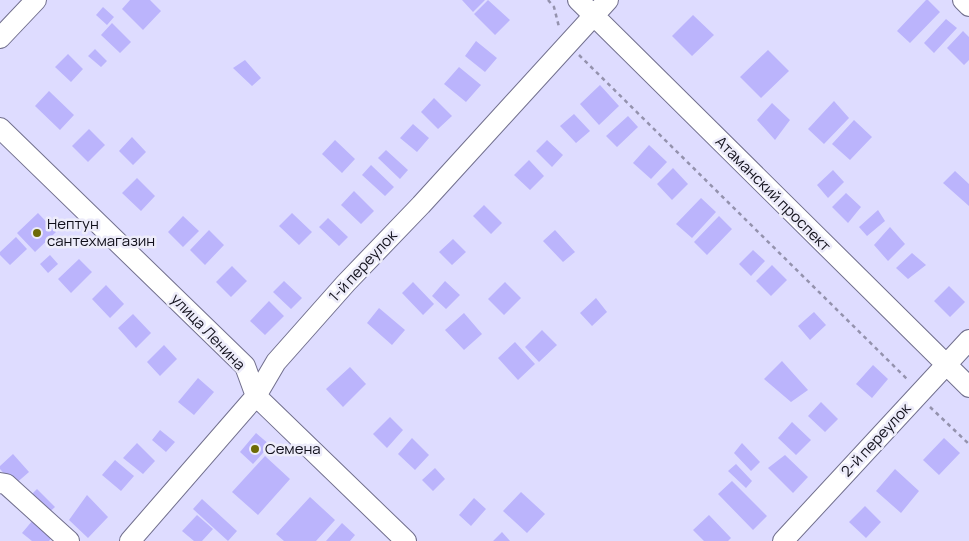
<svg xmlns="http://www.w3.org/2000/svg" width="969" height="541" font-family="Manrope,sans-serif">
  <rect width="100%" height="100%" fill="#dedcff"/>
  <!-- building -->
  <path fill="#bbb4fc" d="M130,0H150L161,11L143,30L122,9Z
    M462,0H485L473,12Z
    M488,0L510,20L495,35L474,14Z
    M926,0H928L940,12L910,43L897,31Z
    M103,7L114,17L107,25L96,15Z
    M693,15L714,35L692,56L672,36Z
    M946,19L957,28L934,53L924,43Z
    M112,23L131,42L120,53L101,35Z
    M963,31L969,37V60L964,65L947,48Z
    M476,41L497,58L485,72L465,56Z
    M95,49L107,61L101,67L88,56Z
    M768,50L789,71L761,98L740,77Z
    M68,54L83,69L71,82L55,67Z
    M245,60L261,78L252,86L233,68Z
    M459,67L481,85L466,102L444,84Z
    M600,85L619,106L599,125L580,104Z
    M49,91L74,115L60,130L35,106Z
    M434,98L452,116L438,129L421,112Z
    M834,101L849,118L824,144L808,129Z
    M772,103L790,120L775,140L757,120Z
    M574,114L590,131L576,143L560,126Z
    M628,116L638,127L617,147L606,136Z
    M854,120L872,137L850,160L832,144Z
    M413,124L429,138L417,152L400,138Z
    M89,129L105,145L88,162L72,146Z
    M132,137L146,152L133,165L119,151Z
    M335,140L355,159L342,173L322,154Z
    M547,140L563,155L552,167L536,151Z
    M649,145L667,162L651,179L633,163Z
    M386,150L408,170L400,179L378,158Z
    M529,160L544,176L530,190L514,175Z
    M371,165L394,187L385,196L362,175Z
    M673,168L688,184L672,200L657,184Z
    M833,170L844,182L828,198L817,185Z
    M955,171L969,184V206L943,183Z
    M137,178L155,196L141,211L122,193Z
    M354,191L374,211L361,224L341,205Z
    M846,193L861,207L848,223L832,207Z
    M701,198L716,212L692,238L676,224Z
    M484,205L502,223L491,234L473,216Z
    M878,210L885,221L867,236L859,227Z
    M38,213L56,232L35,252L17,233Z
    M292,213L312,232L299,245L279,226Z
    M183,216L199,231L183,247L168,232Z
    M719,216L732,229L707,255L694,242Z
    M328,218L348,237L339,246L319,227Z
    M890,227L905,244L888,261L874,245Z
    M209,230L224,245L205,265L190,250Z
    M555,230L575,252L563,262L543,241Z
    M16,237L27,249L10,265L0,255V252Z
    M453,239L466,252L452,265L439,252Z
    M753,250L765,261L751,276L739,264Z
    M912,253L926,265L908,279L896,268Z
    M50,255L58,264L48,273L40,264Z
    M79,259L92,272L71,293L58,279Z
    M772,265L787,280L771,296L756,281Z
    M232,266L247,281L231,297L216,282Z
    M284,281L302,298L291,309L273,292Z
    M445,281L460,295L446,309L432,296Z
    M413,282L434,304L423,315L402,293Z
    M505,282L521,298L504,315L488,299Z
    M106,285L124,304L110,318L92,299Z
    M949,286L965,302L950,317L934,301Z
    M596,298L607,312L592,326L580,313Z
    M269,301L284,316L265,335L250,321Z
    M379,308L405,330L392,345L367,323Z
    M814,312L826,325L810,340L798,326Z
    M464,313L482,334L464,350L445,330Z
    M133,314L151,333L136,348L118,328Z
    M542,330L557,345L539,362L525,347Z
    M515,342L535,364L518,380L498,358Z
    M164,345L177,359L160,376L147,362Z
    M782,361L808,390L791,402L764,379Z
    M873,365L888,379L872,398L856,384Z
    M350,367L366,384L343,407L326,389Z
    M198,378L214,392L194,415L178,402Z
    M821,402L838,419L825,432L808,416Z
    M390,417L403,430L387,448L373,434Z
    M792,422L811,440L796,455L778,438Z
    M160,430L175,442L166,452L152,440Z
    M256,433L270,445L253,464L240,452Z
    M412,438L429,455L415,470L398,454Z
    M944,438L960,453L939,475L923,460Z
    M137,443L155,461L143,474L123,458Z
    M742,443L760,462L751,471L734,453Z
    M13,454L29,472L14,485L0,469V466Z
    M785,455L808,477L793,493L768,468Z
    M265,456L290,479L258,515L232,492Z
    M115,460L134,476L121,491L102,475Z
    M736,464L752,481L746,488L728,471Z
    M435,468L445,479L433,491L422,480Z
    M895,469L919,491L901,513L876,491Z
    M732,481L767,516L753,530L718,494Z
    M37,489L55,507L46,515L29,497Z
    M521,492L545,514L527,533L503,511Z
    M87,495L108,517L88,538L69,520Z
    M310,497L335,520L316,541H284L276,534Z
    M474,498L486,509L471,526L459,515Z
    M202,499L237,531L228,541L193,509Z
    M865,506L881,522L866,538L849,522Z
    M197,515L213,529L202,541H194L182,531Z
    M709,515L731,538L728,541H704L693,530Z
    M33,520L53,536L49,541H32L22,533Z
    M342,523L355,535L350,541H326Z
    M502,532L510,541H493Z"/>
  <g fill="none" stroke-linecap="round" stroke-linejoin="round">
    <!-- minor casing -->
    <g stroke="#716f8d" stroke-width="22">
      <path id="minor" d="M578,0L969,387
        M963,0L969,6
        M0,38L36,0
        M0,128L245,366L256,396L406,541
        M0,483L6,484L69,541
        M130,541L256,396L276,362L346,283L421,205L608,0
        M783,541L969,340"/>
    </g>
    <!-- path -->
    <path stroke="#9492ad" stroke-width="2.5" stroke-dasharray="4 4" stroke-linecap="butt" d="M548,0L554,7L559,27
      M579,55L908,380
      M930,407L969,444"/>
    <!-- minor -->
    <use href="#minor" stroke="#fff" stroke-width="20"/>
  </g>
  <!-- markers -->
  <g fill="#6d6a06" stroke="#edecfa" stroke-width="2">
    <circle cx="37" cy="233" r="5"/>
    <circle cx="255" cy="449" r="5"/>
  </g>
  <g text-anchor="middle" stroke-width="5" stroke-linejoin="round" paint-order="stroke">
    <!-- street labels -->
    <g font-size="15" fill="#100f1a" stroke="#edecfa">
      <text transform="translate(773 194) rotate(45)" y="5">Атаманский проспект</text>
      <text transform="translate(363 266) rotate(-47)" y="5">1-й переулок</text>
      <text transform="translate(208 332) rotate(46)" y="5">улица Ленина</text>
      <text transform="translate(876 440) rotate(-47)" y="5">2-й переулок</text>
    </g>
    <!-- poi labels -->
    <g font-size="15" fill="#100f1a" stroke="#edecfa" text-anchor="start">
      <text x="47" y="229">Нептун<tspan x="47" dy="17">сантехмагазин</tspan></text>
      <text x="265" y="454">Семена</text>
    </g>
  </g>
</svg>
